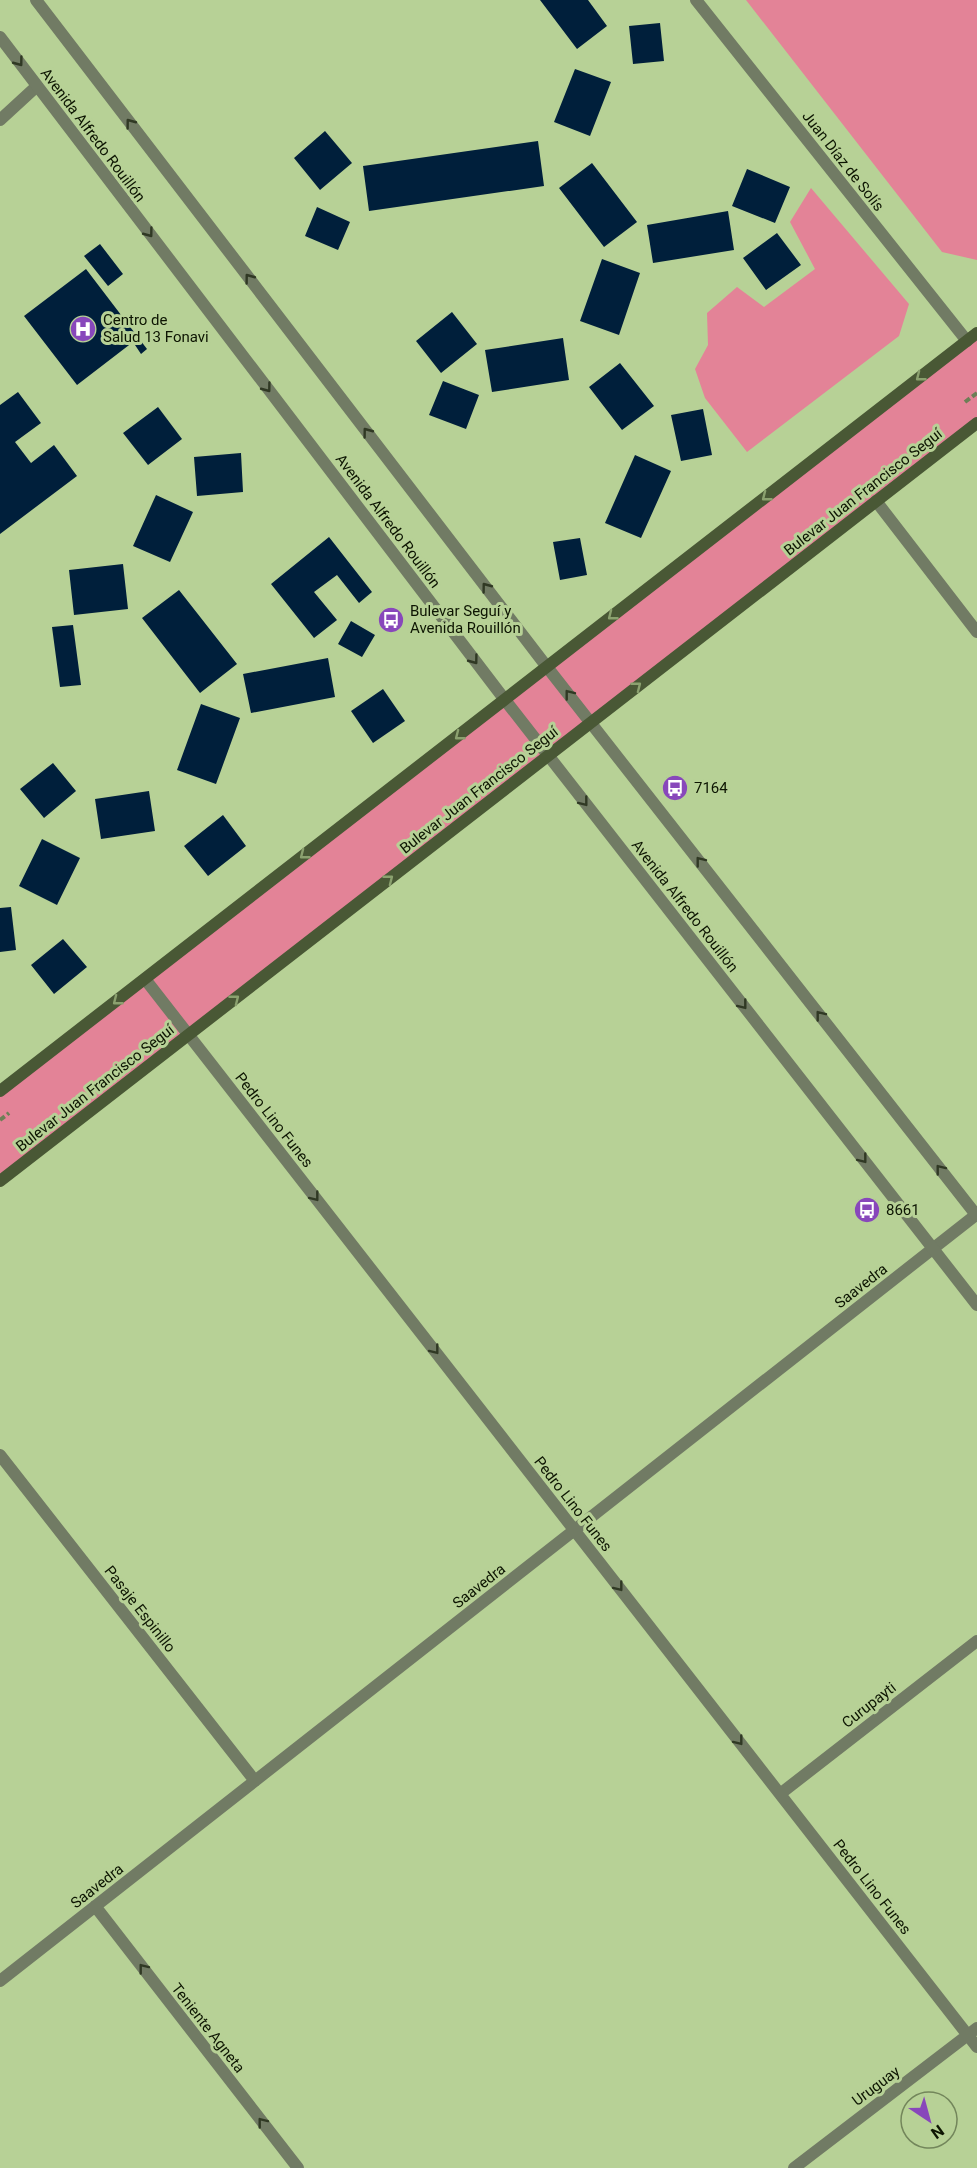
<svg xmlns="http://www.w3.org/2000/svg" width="977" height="2168" font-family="Roboto,sans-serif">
  <rect width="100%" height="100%" fill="#b7d196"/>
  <!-- green -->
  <path fill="#e38397" d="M746,0H977V260L942,252Z
    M811,188L909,304L899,336L747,452L705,398L695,369L708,345L707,313L737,287L764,307L815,269L790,222Z
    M977,333V423L0,1181V1091Z"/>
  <!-- building -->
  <path fill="#001f3b" d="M540,0H588L607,26L577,49Z
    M660,23L664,61L633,64L629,26Z
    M575,69L611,82L590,136L554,122Z
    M325,131L352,163L320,190L294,158Z
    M538,141L544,186L369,211L363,166Z
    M592,163L637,222L604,247L559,188Z
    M747,169L790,187L775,223L732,206Z
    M317,207L350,222L338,250L305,236Z
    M728,211L734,250L653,263L647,225Z
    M777,233L801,265L766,290L743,258Z
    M100,244L123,274L108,286L84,256Z
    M602,259L640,273L619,335L580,321Z
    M86,269L147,349L141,354L133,342L77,385L24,316Z
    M452,312L477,344L441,373L416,341Z
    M563,338L569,380L492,392L485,350Z
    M620,363L654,406L622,430L589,387Z
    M443,381L479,395L466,429L429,415Z
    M18,392L41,423L15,442L31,463L54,445L77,476L0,534V405Z
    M158,407L182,439L148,465L123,433Z
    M703,409L712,455L681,461L671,415Z
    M241,453L243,492L197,496L194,457Z
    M635,455L671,471L641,538L605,523Z
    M156,495L193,512L170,562L133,546Z
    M329,537L372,592L359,603L337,575L314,592L337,620L314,638L271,584Z
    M580,538L587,575L560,580L553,542Z
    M123,564L128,609L74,615L69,570Z
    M179,590L237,664L200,693L142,618Z
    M351,621L375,635L362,657L338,644Z
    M73,625L81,685L60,687L52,627Z
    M328,658L335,697L251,713L243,674Z
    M383,689L405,721L373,743L351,711Z
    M201,704L240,718L216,784L177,770Z
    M53,763L76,791L44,818L20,789Z
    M149,791L155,831L101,839L95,799Z
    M223,815L246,846L208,876L184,846Z
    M42,839L80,858L57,905L19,886Z
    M11,907L16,950L0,952V908Z
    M63,939L87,967L54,994L31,965Z"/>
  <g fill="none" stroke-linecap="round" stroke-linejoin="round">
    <!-- path -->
    <path stroke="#6d7f56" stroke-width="4" stroke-dasharray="6 3" stroke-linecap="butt" d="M965,402L977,393
      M0,1120L9,1113"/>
    <!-- minor -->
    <path stroke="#717b64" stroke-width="12" d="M696,0L967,341
      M0,120L37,86
      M876,501L977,632
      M145,979L977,2047
      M0,1455L255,1781
      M780,1794L977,1641
      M95,1906L298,2168
      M0,1981L977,1214
      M794,2168L977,2028"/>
    <!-- tertiary -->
    <path stroke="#717b64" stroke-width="12" d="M36,0L547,667L977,1216
      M0,37L505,700L977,1305"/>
    <!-- secondary -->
    <path stroke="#495835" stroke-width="12" d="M0,1091L977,333
      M0,1181L977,423"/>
  </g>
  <!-- one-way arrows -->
  <defs><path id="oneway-chevron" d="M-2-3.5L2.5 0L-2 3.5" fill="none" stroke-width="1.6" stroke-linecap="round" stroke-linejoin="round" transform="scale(1.5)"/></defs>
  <g stroke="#303924">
    <use href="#oneway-chevron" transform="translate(19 62) rotate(53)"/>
    <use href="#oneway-chevron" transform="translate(130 123) rotate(-127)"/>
    <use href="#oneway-chevron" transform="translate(149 233) rotate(53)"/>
    <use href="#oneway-chevron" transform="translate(249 278) rotate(-127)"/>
    <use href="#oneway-chevron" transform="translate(267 388) rotate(53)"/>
    <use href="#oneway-chevron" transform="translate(367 432) rotate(-127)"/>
    <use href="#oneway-chevron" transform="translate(486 587) rotate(-127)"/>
    <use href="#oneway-chevron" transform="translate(474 660) rotate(53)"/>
    <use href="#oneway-chevron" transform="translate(569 694) rotate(-128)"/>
    <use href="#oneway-chevron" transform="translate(584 802) rotate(52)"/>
    <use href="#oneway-chevron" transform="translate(700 861) rotate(-128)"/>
    <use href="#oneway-chevron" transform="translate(743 1005) rotate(52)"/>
    <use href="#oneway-chevron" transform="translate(820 1015) rotate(-128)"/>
    <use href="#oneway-chevron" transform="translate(863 1159) rotate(52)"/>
    <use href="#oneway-chevron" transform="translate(940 1169) rotate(-128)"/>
    <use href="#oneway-chevron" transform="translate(315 1197) rotate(52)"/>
    <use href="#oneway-chevron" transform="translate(435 1350) rotate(52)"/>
    <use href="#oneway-chevron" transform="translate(619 1587) rotate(52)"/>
    <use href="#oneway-chevron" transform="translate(739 1741) rotate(52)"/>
    <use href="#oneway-chevron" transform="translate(143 1968) rotate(-128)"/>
    <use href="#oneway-chevron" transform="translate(262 2122) rotate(-128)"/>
  </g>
  <g stroke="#8ba16f">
    <use href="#oneway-chevron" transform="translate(920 377) rotate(142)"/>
    <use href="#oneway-chevron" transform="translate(766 497) rotate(142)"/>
    <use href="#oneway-chevron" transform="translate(612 616) rotate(142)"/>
    <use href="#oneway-chevron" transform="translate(637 686) rotate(-38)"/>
    <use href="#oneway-chevron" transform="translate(459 736) rotate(142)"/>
    <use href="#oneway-chevron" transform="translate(304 855) rotate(142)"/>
    <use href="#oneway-chevron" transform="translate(389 879) rotate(-38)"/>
    <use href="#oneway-chevron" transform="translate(235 999) rotate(-38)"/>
    <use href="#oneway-chevron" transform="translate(117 1001) rotate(142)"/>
  </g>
  <!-- icons -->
  <defs>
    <g id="hospital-disc" transform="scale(1.35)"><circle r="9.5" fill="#8847bb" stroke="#b7d196"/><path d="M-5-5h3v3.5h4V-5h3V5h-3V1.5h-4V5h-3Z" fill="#fff"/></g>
    <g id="bus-disc" transform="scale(1.35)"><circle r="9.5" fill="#8847bb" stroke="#b7d196"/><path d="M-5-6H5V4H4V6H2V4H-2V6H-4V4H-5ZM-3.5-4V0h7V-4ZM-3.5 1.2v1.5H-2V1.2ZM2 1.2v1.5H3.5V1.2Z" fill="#fff"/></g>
  </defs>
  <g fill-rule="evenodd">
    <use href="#hospital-disc" x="83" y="329"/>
    <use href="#bus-disc" x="391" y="620"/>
    <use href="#bus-disc" x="675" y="788"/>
    <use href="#bus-disc" x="867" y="1210"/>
  </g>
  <g text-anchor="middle" stroke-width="6" stroke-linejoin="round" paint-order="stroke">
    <!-- street labels -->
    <g font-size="15" fill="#0d1502" stroke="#b7d196">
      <text transform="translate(93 135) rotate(53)" y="5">Avenida Alfredo Rouillón</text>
      <text transform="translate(843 161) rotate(52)" y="5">Juan Díaz de Solís</text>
      <text transform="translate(863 492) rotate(-38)" y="5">Bulevar Juan Francisco Seguí</text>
      <text transform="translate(388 521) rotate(53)" y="5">Avenida Alfredo Rouillón</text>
      <text transform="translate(479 790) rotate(-38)" y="5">Bulevar Juan Francisco Seguí</text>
      <text transform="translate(685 906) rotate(52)" y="5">Avenida Alfredo Rouillón</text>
      <text transform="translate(95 1088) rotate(-38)" y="5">Bulevar Juan Francisco Seguí</text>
      <text transform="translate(274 1120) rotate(52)" y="5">Pedro Lino Funes</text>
      <text transform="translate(861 1286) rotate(-38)" y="5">Saavedra</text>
      <text transform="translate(573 1504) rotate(52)" y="5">Pedro Lino Funes</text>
      <text transform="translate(479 1586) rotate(-38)" y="5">Saavedra</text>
      <text transform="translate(140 1609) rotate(52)" y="5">Pasaje Espinillo</text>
      <text transform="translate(869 1705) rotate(-38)" y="5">Curupayti</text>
      <text transform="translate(97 1886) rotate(-38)" y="5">Saavedra</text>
      <text transform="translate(872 1887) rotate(52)" y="5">Pedro Lino Funes</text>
      <text transform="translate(208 2028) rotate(52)" y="5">Teniente Agneta</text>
      <text transform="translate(876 2086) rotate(-37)" y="5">Uruguay</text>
    </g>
    <!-- poi labels -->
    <g font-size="15" fill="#0d1502" stroke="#b7d196" text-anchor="start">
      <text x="103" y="325">Centro de<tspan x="103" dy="17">Salud 13 Fonavi</tspan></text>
      <text x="410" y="616">Bulevar Seguí y<tspan x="410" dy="17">Avenida Rouillón</tspan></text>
      <text x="694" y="793">7164</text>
      <text x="886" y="1215">8661</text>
    </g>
  </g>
  <!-- north arrow -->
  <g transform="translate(929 2120) rotate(144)"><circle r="28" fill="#b7d196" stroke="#73865b" stroke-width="1.5"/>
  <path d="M0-4.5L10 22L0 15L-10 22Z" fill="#8847bb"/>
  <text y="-9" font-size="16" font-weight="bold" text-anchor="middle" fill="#0d1502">N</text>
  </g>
</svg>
